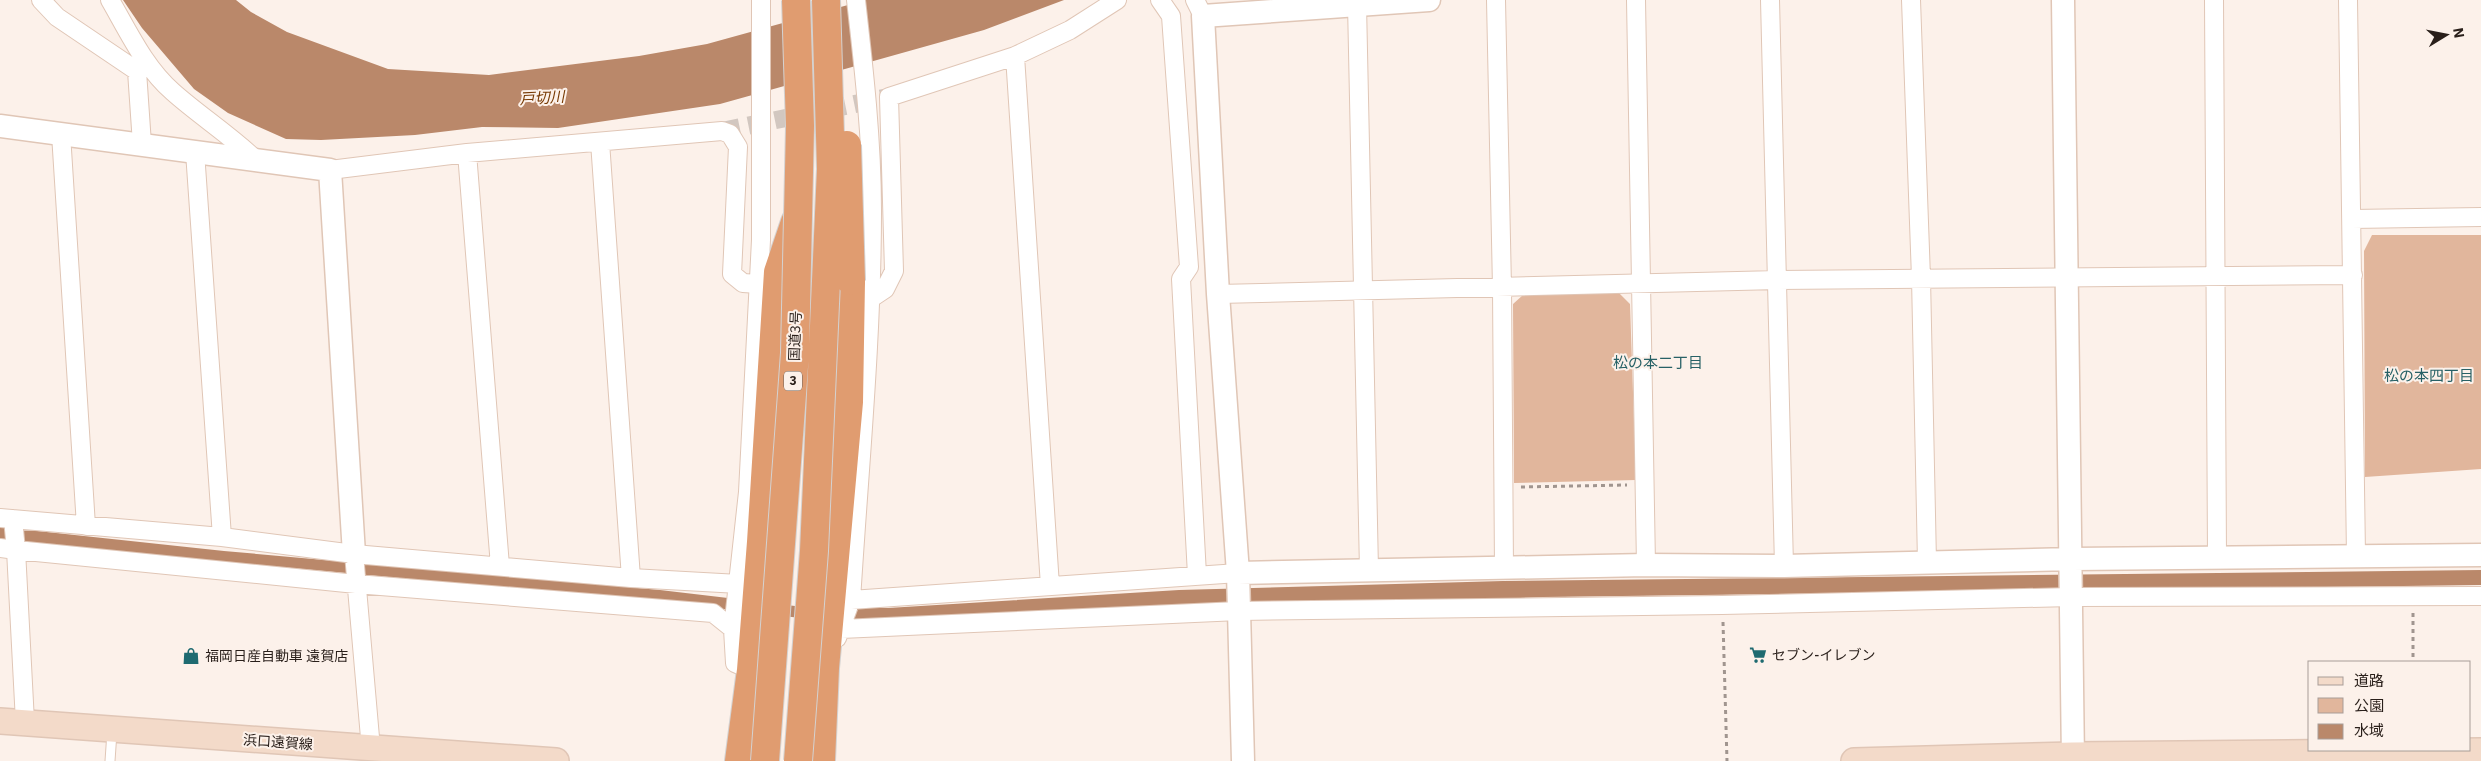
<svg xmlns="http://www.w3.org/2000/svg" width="2481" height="761" font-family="'IBM Plex Sans','Noto Sans JP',sans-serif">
  <rect width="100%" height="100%" fill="#fcf1ea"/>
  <!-- green -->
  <path fill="#e1b69c" d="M2372,235H2481V469L2365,477L2364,251Z
    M1618,292L1630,304L1636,480L1514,483L1513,304L1523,295Z"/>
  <!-- water -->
  <path fill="#ba886a" d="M123,0H236L251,12L287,32L388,69L489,75L639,56L707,44L866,0H1064L984,30L720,104L558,128L482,127L415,135L321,140L286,139L228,113L194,89L142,28Z
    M0,527L224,551L660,590L795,606L888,608L1179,590L1503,581L2481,570V585L1543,597L860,625L680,604L0,541Z"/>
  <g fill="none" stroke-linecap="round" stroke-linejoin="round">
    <!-- minor-tunnel -->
    <path stroke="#d2c7c0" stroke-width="18" stroke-dasharray="18 9" stroke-linecap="butt" d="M722,131L889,97"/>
    <!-- service casing -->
    <g stroke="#e0c6b6" stroke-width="11">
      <path id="service" d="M110,761L112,732"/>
    </g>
    <!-- minor casing -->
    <g stroke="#e0c6b6" stroke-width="20">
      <path id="minor" d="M41,0L57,17L137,71L142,144
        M110,0C128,31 145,68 173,92C200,116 230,135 256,160
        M1160,0L1171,16L1189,267L1181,279L1197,575
        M1195,0L1203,16
        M1496,0L1502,288L1504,569
        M1636,0L1646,565
        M1770,0L1784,566
        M1911,0L1921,278L1927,562
        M2214,0L2217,557
        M2348,0L2356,556
        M1357,4L1369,570
        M1015,56L1050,586
        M61,134L86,526
        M600,142L631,578
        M195,152L222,537
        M467,153L500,566
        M330,170L467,153L722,131L730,134L738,147L732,274L743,283L758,284
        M2352,219L2481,217
        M1218,294L1778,280L2353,275
        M870,299L885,289L894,271L889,97L1015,56L1070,30L1117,0
        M0,518L222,537L354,554L631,578L739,584
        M13,519L16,550L356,584L713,613L733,629
        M0,548L16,550L25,722
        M354,554L371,749
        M851,600L1238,573
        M841,629L1239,611L1722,605L2072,597L2481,596
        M837,638L851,600C859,470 872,341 872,211C872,140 864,70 856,0
        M751,670L735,663L733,629L748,492L761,240V0"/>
    </g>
    <!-- tertiary casing -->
    <g stroke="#e0c6b6" stroke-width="25">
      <path id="tertiary" d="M2063,0L2073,761
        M0,126L330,170L354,554
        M1238,573L1646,565L1784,566L2072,559L2481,555
        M1243,761L1238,573L1218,294L1203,16L1429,0"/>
    </g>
    <!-- secondary casing -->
    <g stroke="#e0c6b6" stroke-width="28">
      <path id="secondary" d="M0,721L556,761
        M1854,761L2073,755L2481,751"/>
    </g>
    <!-- trunk casing -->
    <g stroke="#d4d2d1" stroke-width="30">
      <path id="trunk" d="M739,761L751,670L761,542L778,272L795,222
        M821,761L825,668L849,402L851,281"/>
    </g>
    <!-- path -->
    <path stroke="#a0958f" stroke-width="3" stroke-dasharray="4 4" stroke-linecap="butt" d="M1521,487L1627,485
      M2413,613V662
      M1723,622L1727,761"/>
    <!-- service -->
    <use href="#service" stroke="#fff" stroke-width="9"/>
    <!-- minor -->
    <use href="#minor" stroke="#fff" stroke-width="18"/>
    <!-- tertiary -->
    <use href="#tertiary" stroke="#fff" stroke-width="22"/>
    <!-- secondary -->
    <use href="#secondary" stroke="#f3dac9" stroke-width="25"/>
    <!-- trunk -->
    <use href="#trunk" stroke="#e09c70" stroke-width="28"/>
    <!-- trunk-bridge casing -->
    <g stroke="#d4d2d1" stroke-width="30" stroke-linecap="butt">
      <path id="trunk-bridge" d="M847,145L851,281
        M765,761L795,353L800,126L796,0
        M798,761L814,551L831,169L826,0"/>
    </g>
    <!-- trunk-bridge -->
    <use href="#trunk-bridge" stroke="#e09c70" stroke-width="28"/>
  </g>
  <!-- icons -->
  <defs>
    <g id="supermarket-bare" transform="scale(1.35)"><path d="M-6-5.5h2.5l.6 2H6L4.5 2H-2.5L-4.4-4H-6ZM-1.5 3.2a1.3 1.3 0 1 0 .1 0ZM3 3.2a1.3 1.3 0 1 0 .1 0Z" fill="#1e6a70" stroke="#fcf1ea" stroke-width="2.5" paint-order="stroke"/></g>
    <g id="shop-bare" transform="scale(1.35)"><path d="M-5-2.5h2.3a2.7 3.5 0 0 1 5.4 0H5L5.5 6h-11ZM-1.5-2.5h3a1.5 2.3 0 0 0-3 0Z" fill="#1e6a70" stroke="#fcf1ea" stroke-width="2.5" paint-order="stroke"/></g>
  </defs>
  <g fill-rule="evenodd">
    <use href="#supermarket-bare" x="1758" y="655"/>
    <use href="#shop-bare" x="191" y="656"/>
  </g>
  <g text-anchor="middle" stroke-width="4" stroke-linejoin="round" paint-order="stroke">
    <!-- shield labels -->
    <rect fill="#fcf1ea" stroke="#685e58" stroke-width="1" x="784" y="371.5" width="18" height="19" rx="4"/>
    <g font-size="12" font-weight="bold" fill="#291f1a">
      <text x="793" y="385">3</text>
    </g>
    <!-- street labels -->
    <g font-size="14" fill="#291f1a" stroke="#fcf1ea">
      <text transform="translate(795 336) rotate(-88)" y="5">国道3号</text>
      <text transform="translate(278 742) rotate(4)" y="5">浜口遠賀線</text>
    </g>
    <!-- poi labels -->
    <g font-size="14" fill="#291f1a" stroke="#fcf1ea" text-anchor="start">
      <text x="1772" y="660">セブン-イレブン</text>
      <text x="205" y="661">福岡日産自動車 遠賀店</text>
    </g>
    <!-- water labels -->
    <g font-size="15" font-style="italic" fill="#783a04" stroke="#fcf1ea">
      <text transform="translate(542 98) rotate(-3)" y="5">戸切川</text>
    </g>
    <!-- neighbourhood labels -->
    <g font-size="15" fill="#276166" stroke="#fcf1ea">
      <text x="1658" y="368">松の本二丁目</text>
      <text x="2429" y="381">松の本四丁目</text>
    </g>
  </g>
  <!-- legend -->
  <rect x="2308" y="661" width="162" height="90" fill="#fcf1ea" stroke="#a89d97"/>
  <rect x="2318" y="677" width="25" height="8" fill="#f3dac9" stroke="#a89d97"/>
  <text x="2354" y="686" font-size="15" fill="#291f1a">道路</text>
  <rect x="2318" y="698" width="25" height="15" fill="#e1b69c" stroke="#a89d97"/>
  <text x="2354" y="711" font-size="15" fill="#291f1a">公園</text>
  <rect x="2318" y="724" width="25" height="15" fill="#ba886a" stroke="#a89d97"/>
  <text x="2354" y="736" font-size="15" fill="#291f1a">水域</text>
  <!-- north arrow -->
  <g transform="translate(2446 35) rotate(80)" stroke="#fcf1ea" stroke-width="4" paint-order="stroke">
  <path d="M0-4L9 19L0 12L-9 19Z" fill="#291f1a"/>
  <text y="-8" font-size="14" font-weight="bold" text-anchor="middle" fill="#291f1a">N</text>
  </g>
</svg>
